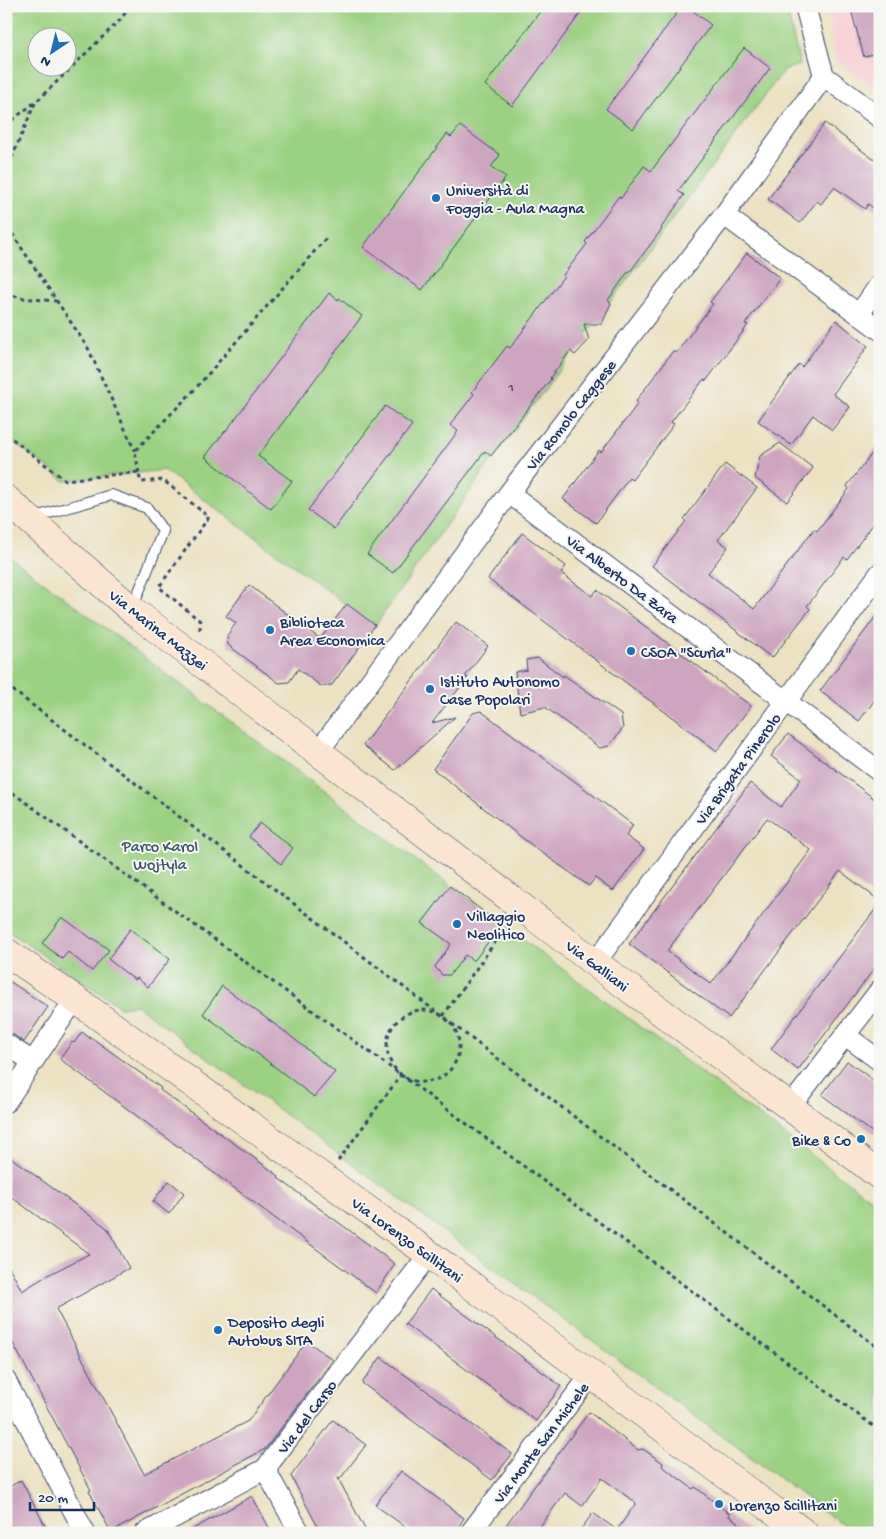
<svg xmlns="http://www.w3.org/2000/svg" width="886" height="1539" font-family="'Gochi Hand',sans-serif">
  <rect width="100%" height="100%" fill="#f6f6f2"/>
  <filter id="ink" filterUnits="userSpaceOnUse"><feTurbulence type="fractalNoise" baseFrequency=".02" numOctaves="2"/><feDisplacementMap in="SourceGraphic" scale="10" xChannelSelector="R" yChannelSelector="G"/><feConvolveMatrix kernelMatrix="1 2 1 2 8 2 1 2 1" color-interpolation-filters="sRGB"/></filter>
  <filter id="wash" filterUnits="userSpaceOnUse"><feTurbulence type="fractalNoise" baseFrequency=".0096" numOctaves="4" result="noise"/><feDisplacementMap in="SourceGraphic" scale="20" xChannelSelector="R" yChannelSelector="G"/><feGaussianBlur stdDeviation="1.12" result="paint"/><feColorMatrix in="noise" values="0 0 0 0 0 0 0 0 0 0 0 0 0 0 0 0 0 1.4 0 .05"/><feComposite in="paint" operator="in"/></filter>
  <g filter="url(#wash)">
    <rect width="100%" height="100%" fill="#ece1c1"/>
    <!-- built -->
    <path fill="#f7cfd4" d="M826,6H880V92L835,60Z"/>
    <!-- green -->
    <path fill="#9bd183" stroke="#5b8070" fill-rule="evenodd" d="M6,6H786L800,65L784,70L492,460L375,626L164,470L65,481L6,436ZM38,38H68V68H38Z
      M6,554L880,1206V1533H854L136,1005L120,1007L6,930Z"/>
    <g id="blocks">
      <!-- building -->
      <path fill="#cea5c1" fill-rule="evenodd" d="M544,6H586L512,106L485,85Z
        M682,6H687L711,25L633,129L606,109Z
        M850,6H880V52L864,57Z
        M744,48L770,68L678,191L684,195L661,228L662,229L629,273L628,272L608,300L611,303L602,324H584L589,340L575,355L570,351L550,378L551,379L491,456L485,451L393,573L367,554L458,431L450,425L474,394L472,392L507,346L510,348L564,276L563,275L587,244L585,242L619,196L621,198L644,166L651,171Z
        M825,123L880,164V213L868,204L865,209L834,187L821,204L817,201L800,223L768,199Z
        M460,126L500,155L491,167L506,177L422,290L363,247L447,134L451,137Z
        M747,253L780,278L745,324L748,325L706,381L704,379L671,422L674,424L632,480L629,478L596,523L563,499L599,450L601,452L633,410L638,403L636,401L673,351L676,353L713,304L710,302Z
        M329,293L338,300L339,298L362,316L258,456L292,481L271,509L205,457L225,431H226Z
        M836,320L868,346L833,394L850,407L832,430L813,415L791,445L758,421L799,364L802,367Z
        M385,406L412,425L334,529L308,510Z
        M780,443L813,468L787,502L755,478L760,456Z
        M880,443V515L847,559L844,557L807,606L810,609L772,658L652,566L686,521L684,519L725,464L757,488L718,540L728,547L708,573L754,609L814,529L817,531L849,489L847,486Z
        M522,533L566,566L561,573L592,596L597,590L751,706L717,751L488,579Z
        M249,585L320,639L347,604L375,625L332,685L321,686L298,669L289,682L279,683L228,645L227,636L236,623L226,616Z
        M880,611V693L859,721L820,691Z
        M456,622L488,646L464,678L468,677L432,723L455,717L395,770L363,745Z
        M538,658L563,677L564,675L621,715L623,728L609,746L600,748L545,707L520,713L515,672L527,670L526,660Z
        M481,711L633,825L626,836L644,849L613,891L595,878L589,886L534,847L433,769L473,713Z
        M788,734L880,803V901L840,871L729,1018L629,944L750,783L781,807L801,779L771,756ZM767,818L811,850L711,984L667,951Z
        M260,823L293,848L281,864L249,837Z
        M450,886L501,925L474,961L465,955L450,975H442L435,967L451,944L422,923Z
        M880,903V961L798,1070L771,1049Z
        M62,917L92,939L93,938L109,950L92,971L68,952L62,959L42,943Z
        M130,929L170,959L148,987L137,978L135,980L108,959Z
        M6,979L48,1007L24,1042L13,1034L6,1032Z
        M222,986L288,1034L335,1072L314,1097L266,1060L203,1014Z
        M82,1032L91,1039L92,1038L161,1088L160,1090L279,1176L278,1178L395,1264L376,1293L60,1059L72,1042L74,1043Z
        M847,1061L880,1085V1138L822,1095Z
        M6,1154L107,1228L129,1268L56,1309L144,1474L248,1421L307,1341L333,1360L265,1449L111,1532L89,1491L91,1490L6,1330V1261L22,1291L48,1275L89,1254L6,1193Z
        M169,1181L184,1193L169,1214L153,1201Z
        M431,1289L561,1386L536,1421L405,1324Z
        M381,1357L512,1454L492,1480L362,1383Z
        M589,1412L638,1450L643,1449L663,1463L662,1466L693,1489L695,1487L730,1514L729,1516L752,1533H578L593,1513L617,1530L636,1503L602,1478L582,1506L565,1493L535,1533H500Z
        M333,1420L366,1445L340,1479L338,1478L367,1533H321L291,1476Z
        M401,1471L464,1518L454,1533H414L375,1505Z
        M21,1480L49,1533H6V1489Z
        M252,1496L272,1533H186Z"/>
    </g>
  </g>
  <g filter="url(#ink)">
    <use href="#blocks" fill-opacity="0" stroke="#3a4a6d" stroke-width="1"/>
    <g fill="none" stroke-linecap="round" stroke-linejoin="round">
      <!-- lane casing -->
      <g stroke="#3a4a6d" stroke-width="12">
        <path id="lane" d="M32,518L111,495L147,508L163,531L132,609"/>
      </g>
      <!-- street casing -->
      <g stroke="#3a4a6d" stroke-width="22">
        <path id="street" d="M805,6L824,76
          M824,76L880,118
          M724,215L880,330
          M859,314L880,284
          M509,493L880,772
          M318,752L509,493L724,215L824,76
          M595,963L880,573
          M845,1035L880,1061
          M6,1044L33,1062
          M6,1102L75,999
          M790,1107L880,990
          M6,1381L85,1533
          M265,1469L300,1533
          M145,1533L265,1469L429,1254
          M470,1533L591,1375"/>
      </g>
      <!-- secondary casing -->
      <g stroke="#3a4a6d" stroke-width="29">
        <path id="secondary" d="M6,499L132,610L595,963L790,1107L880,1176
          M6,952L75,999L429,1254L804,1533"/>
      </g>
      <!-- path -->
      <path stroke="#3a4a6d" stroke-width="3" stroke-dasharray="4 4" stroke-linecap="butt" d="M130,6L121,19L35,103L10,162L11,232L88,348L135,451
        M6,125L34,103
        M6,293L21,298L56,301
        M6,434L65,480L138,472L141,482L163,480L209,517L159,587L200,621V633
        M139,473L135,451L196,388L327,237
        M6,685L880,1349
        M6,788L401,1075L880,1431
        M387 1046a36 36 0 1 1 72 0a36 36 0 1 1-72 0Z
        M443,1016L507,925
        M338,1161L401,1075"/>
      <!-- lane -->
      <use href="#lane" stroke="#fff" stroke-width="10"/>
      <!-- street -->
      <use href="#street" stroke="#fff" stroke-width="20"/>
      <!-- secondary -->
      <use href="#secondary" stroke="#fce5d0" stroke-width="28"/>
    </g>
  </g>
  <!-- markers -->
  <g fill="#1f6fb2" stroke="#f6f6f2" stroke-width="2">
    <circle cx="436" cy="198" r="5"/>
    <circle cx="270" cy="630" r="5"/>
    <circle cx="631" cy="651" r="5"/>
    <circle cx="430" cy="689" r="5"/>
    <circle cx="457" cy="924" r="5"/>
    <circle cx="861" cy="1139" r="5"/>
    <circle cx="218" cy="1330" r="5"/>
    <circle cx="719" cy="1504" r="5"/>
  </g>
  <g text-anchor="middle" stroke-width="4" stroke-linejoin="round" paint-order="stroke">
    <!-- number labels -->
    <g font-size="14" fill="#484c77">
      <text x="511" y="391">1</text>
    </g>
    <!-- poi labels -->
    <g font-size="16" fill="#1b2f5e" stroke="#f6f6f2" text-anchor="start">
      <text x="446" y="195">Università di<tspan x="446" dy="18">Foggia - Aula Magna</tspan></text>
      <text x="280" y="627">Biblioteca<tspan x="280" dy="18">Area Economica</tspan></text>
      <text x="641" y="657">CSOA "Scurìa"</text>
      <text x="440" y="686">Istituto Autonomo<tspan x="440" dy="18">Case Popolari</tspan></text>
      <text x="467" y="921">Villaggio<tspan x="467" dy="18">Neolitico</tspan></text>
      <text x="851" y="1145" text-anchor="end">Bike &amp; Co</text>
      <text x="228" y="1327">Deposito degli<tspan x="228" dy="18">Autobus SITA</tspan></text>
      <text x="729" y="1510">Lorenzo Scillitani</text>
    </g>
    <!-- street labels -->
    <g font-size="16" fill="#1b2f5e" stroke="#f6f6f2">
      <text transform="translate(570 414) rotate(-52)" y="6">Via Romolo Caggese</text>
      <text transform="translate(623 578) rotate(37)" y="6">Via Alberto Da Zara</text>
      <text transform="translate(159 629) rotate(38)" y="6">Via Marina Mazzei</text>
      <text transform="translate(737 768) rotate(-54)" y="6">Via Brigata Pinerolo</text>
      <text transform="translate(598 965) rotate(37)" y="6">Via Galliani</text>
      <text transform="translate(408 1239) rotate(36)" y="6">Via Lorenzo Scillitani</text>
      <text transform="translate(306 1416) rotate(-53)" y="6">Via del Carso</text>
      <text transform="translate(540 1442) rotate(-53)" y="6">Via Monte San Michele</text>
    </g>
    <!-- park labels -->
    <g font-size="16" fill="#3b5867" stroke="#f6f6f2">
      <text x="160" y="851">Parco Karol<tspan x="160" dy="18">Wojtyla</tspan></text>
    </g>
  </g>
  <!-- margin -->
  <rect width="886" height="1539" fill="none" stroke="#f6f6f2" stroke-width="25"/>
  <!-- north arrow -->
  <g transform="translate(52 52) rotate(215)"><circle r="24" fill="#f6f6f2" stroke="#9ea6b7"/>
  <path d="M0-4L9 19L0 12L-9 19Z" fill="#1f6fb2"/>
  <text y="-8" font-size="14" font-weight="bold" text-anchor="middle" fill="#1b2f5e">N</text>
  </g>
  <!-- scale -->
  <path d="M30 1502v8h64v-8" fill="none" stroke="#1b2f5e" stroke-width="2.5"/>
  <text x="38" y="1502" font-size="15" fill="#1b2f5e" stroke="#f6f6f2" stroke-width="4" paint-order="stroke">20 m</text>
</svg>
